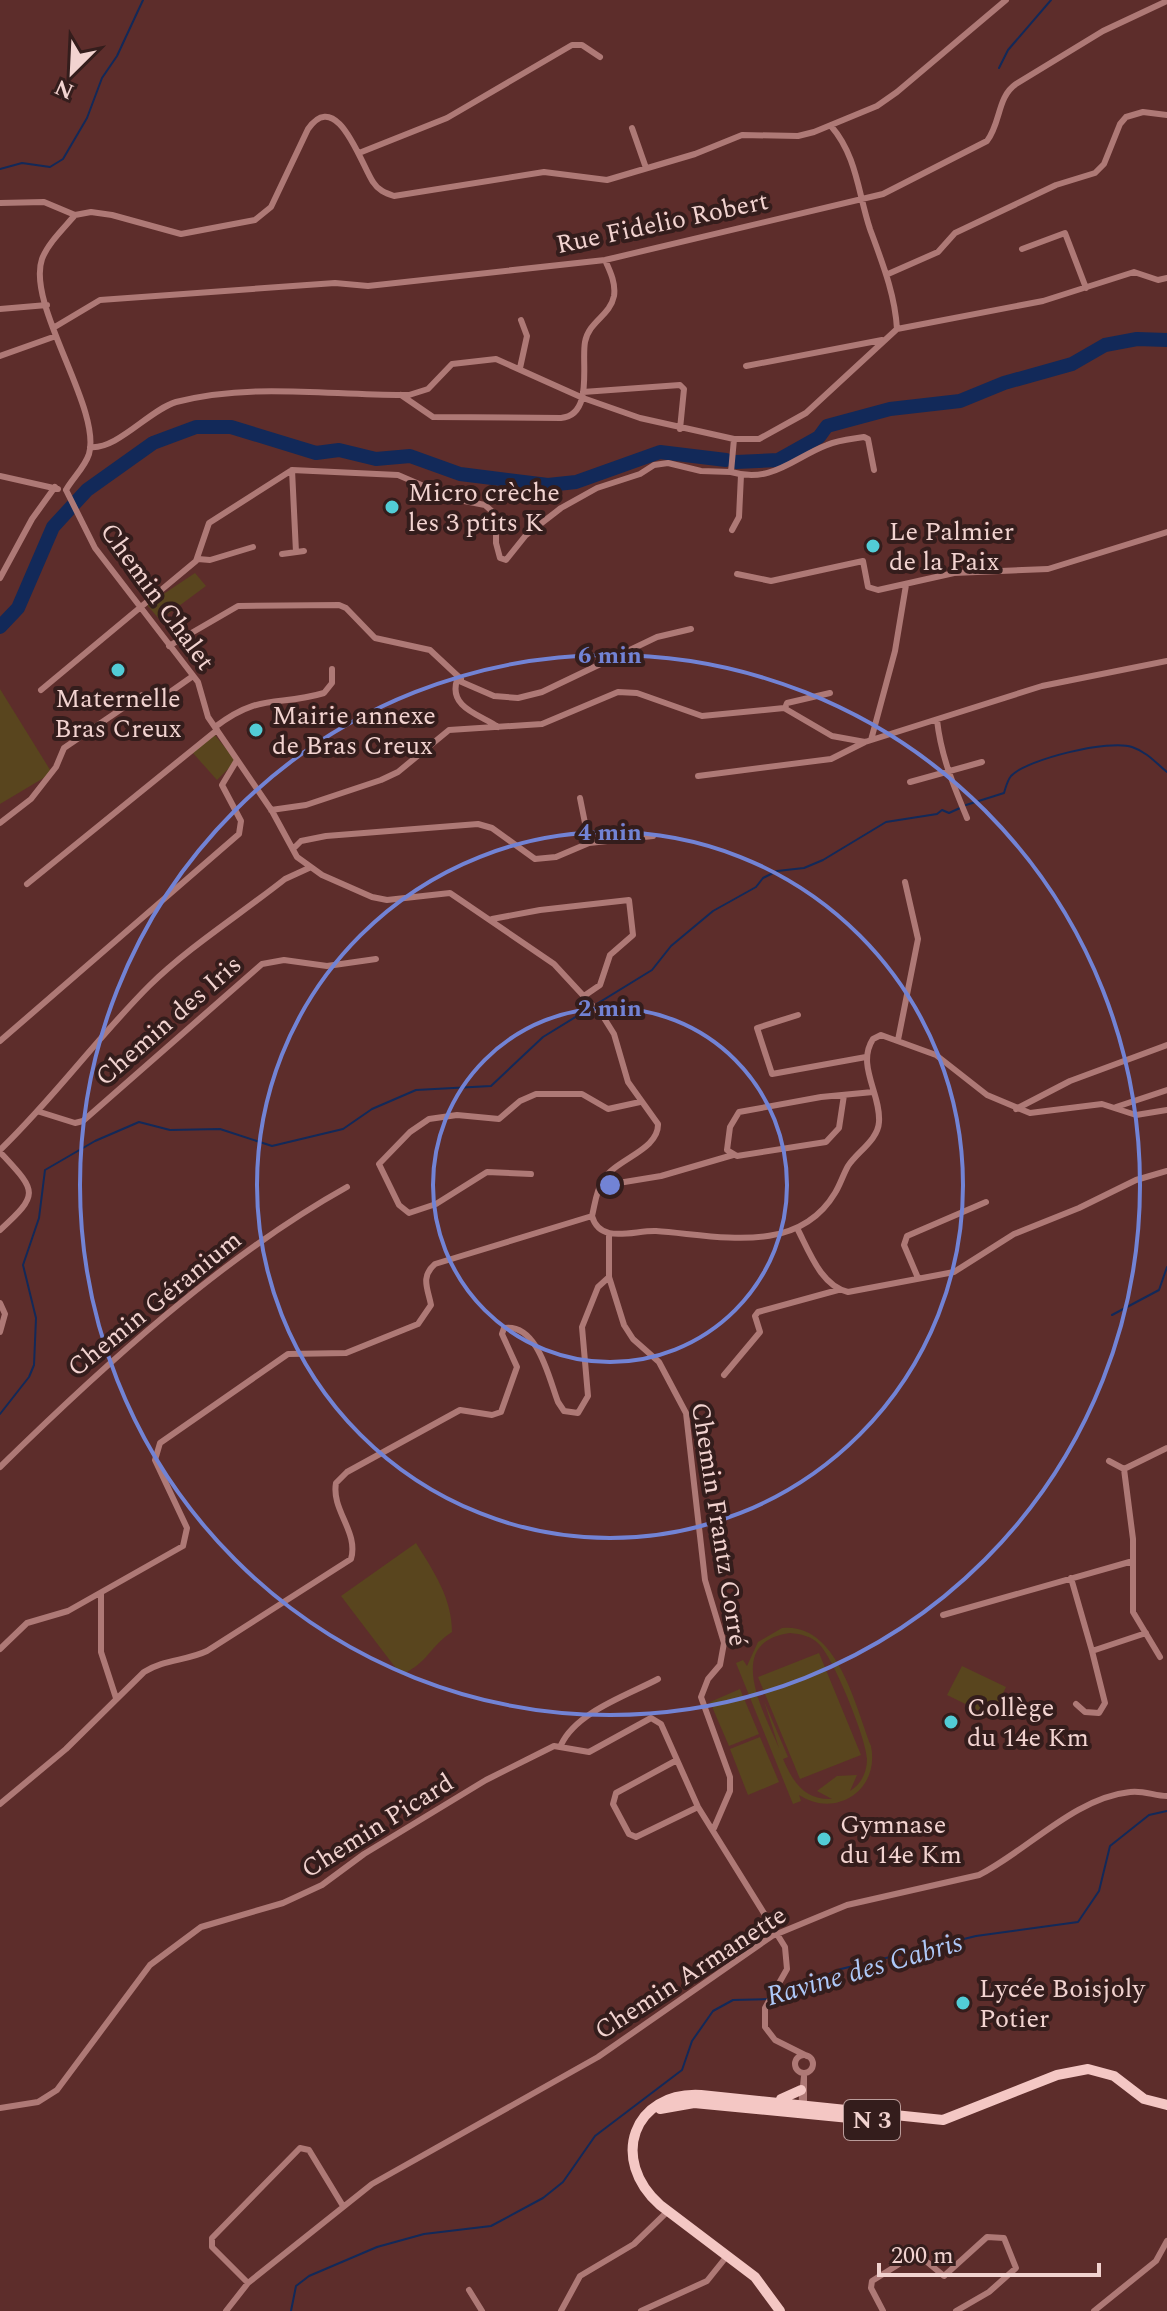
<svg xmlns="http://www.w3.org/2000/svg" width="1167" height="2311" font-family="Spectral,serif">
  <rect width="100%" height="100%" fill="#5d2d2b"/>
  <!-- green -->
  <path fill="#59451e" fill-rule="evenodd" d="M195,573L206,586L160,620L147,605Z
    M0,689L52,773L0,804Z
    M214,734L236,761L217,780L192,752Z
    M416,1543C434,1572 452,1598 452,1632C429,1647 429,1662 401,1675L341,1596Z
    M782,1628C837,1622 855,1705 871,1746C880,1790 836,1819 799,1795L801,1801L793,1804L736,1663L743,1660L747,1666L758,1642ZM790,1633C801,1634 811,1636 819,1644C833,1657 867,1740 867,1759C867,1773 861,1784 850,1791L857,1775L837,1776L817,1791L832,1799C804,1800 793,1782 783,1759L788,1757L764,1701L779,1748C764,1712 723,1642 790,1633Z
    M819,1653L861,1755L800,1779L758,1677Z
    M962,1666L1006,1687L992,1717L947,1695Z
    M740,1689L759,1734L729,1746L710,1702Z
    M760,1737L779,1782L748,1795L730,1749Z"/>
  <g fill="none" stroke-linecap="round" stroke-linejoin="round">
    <!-- stream -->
    <path stroke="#122959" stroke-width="2" d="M999,68L1008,50L1051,0
      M0,169L22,163L50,167L63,159L87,118L102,78L117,56L143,0
      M966,805L1004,793C1006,787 1007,781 1011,776C1027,759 1110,739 1132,747C1147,752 1156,763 1167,772
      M1112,1315L1159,1290L1167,1267
      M0,1414L29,1377L34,1365L36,1318L23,1265L39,1218L45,1170L95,1141L139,1122L170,1130L220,1129L272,1146L343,1129L372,1109L416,1090L491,1086L543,1037L652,970L671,946L713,911L756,887L763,878L777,871L804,868L823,860L886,822L937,814L942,810L949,813L960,808
      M775,1997L841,1969L976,1936L1078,1922L1099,1891L1110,1846L1149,1815L1167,1811
      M291,2311L296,2286L309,2276L377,2247L424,2234L491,2226L543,2198L563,2182L595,2136L682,2070L692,2041L713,2011L733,2000L769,1999"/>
    <!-- river -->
    <path stroke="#122959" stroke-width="14" d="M736,462L778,460L819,437L827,426L890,409L960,401L1004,383L1072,364L1105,345L1137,339L1167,340
      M0,627L18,608L53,527L87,490L153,443L196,427H231L316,453L339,450L376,459L410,456L460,474L548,485L576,482L660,452L726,460"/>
    <!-- minor -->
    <path stroke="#ae7976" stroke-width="6" d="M831,126C857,156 858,193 870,229C882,262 895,294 897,329
      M632,128L646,168
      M359,153L447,118L572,45H582L600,57
      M0,203L44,202L75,215
      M1022,249L1065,233L1086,288
      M888,274L938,252L955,233L1056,185L1095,173L1104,164L1120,124L1126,117L1143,112L1167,115
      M0,309L47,305
      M53,328L100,300L335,283L368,286L605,260L883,194L987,141C1001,123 997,97 1016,84L1103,31L1167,1
      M0,356L56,336
      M746,366L882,340
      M520,368L527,336L521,320
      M583,392L680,385L684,389L680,429
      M401,395L433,417L561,418C594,415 581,363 585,342C589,321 610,316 614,296C616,283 610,271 605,260
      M90,447C117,450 149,410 176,402C253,382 332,396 409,395L428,389L452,364L496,359L583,398L640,418L734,439H759L806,413L897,329L1043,301L1134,272L1158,280L1167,278
      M292,470L296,552
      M731,472C772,484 793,458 827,445C838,440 852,439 864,437L868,439L874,470
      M0,476L58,489
      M66,490L95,548L198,682L208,717L272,811L297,857L322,875L372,897L387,900L450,893L554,964L604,1018L614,1034L628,1082L658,1124C659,1150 616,1159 603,1180C596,1191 595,1204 592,1216C600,1245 634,1230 656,1231C716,1235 797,1257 835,1193C840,1185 843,1175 848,1166C857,1152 878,1140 879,1122C881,1094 856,1065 873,1039L881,1035L936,1055L987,1095L1030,1113L1102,1104L1136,1115L1167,1110
      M66,490C72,479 85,467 89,454C102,409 26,305 42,259C48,243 64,228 75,215L91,212L112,215L181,234L255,220L271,207L308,129C337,87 361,164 373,182C378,190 385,193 394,196L544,172L607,180L695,154L742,135L798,136L814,132L877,106L897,92L1006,0
      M732,530L739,517L741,475
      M282,554L304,551
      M198,559L210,560L253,547
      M737,574L771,581L863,561L868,587L878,590L954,573L1048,569L1167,532
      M0,578L32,519L55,487
      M169,646L238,606L339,605L346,608L375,638L430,650L461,679
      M41,690L196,561L209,523L292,470L398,475L454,499L485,505L496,515V543L500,558L506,560L526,535L561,508L597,488L640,474L654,465L668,463L701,471L731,472L734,439
      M785,708L787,703L830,693
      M937,720C941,756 953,784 967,818
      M215,727C261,692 277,707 324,693L332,683V669
      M498,727C481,715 448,708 457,680L494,696L518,698L542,692L657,637L691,629
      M871,740L895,651L906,585
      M698,776L831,759L865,742
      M910,782L982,762
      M580,798L589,843
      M271,810L306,805L381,780L398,772L449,730L542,724L618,692L637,693L702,716L784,708L832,736L865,742L1042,686L1167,661
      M0,823L31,799L56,767L64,748L142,695H166L193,676
      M293,849L301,841L326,836L478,824L492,828L535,859L556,857L589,843L653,836
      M27,884L217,730
      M492,919L540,910L629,900L633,935L610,955L600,985L584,996
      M798,1015L757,1028L772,1074L866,1057
      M898,1040L918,939L905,882
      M0,1041L239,834L241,821L222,785L237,760
      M844,1095L839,1128L826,1142L737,1156L727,1150L730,1127L739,1112L821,1097L873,1092
      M1116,1107L1167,1090
      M1016,1109L1070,1081L1167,1045
      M40,1112L75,1123L83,1121L262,964L284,960L327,966L376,959
      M0,1150C54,1098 97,1038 149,986C190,946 241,914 285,879L309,868
      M0,1152C36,1191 41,1193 0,1230
      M531,1174L487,1172L436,1204L409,1213L399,1205L379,1164L410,1132L429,1119L457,1115L499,1119L520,1101L536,1094H582L608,1109L640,1102
      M600,1186L661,1176L733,1155
      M797,1228C809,1251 821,1286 848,1292L954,1272L1014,1234L1079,1208L1136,1180L1167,1171
      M609,1234V1277L624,1325L633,1339L659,1362L686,1413L705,1580L724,1643L720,1665L708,1679L701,1697L730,1777V1791L714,1828
      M918,1278L904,1245L907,1236L986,1202
      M0,1303L5,1314L0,1332
      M724,1375L760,1332L755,1316L758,1312L838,1290
      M1109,1461L1124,1469L1133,1539V1612L1160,1657
      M0,1467C101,1368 223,1256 347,1187
      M1124,1469L1167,1448
      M1071,1578L1092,1651
      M101,1594V1652L116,1698
      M943,1615L1133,1561
      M0,1649L27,1623L68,1611L183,1546L187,1528L155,1460L160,1443L288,1354L346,1353L418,1324L431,1305C428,1289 420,1277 435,1264L592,1216
      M1076,1704L1085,1712L1099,1713L1105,1703L1092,1651L1146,1633
      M561,1745C576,1712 628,1695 658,1679
      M677,1760L616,1793L613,1804L629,1834L636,1837L698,1807
      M0,1804L66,1749L144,1672C164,1659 186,1661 207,1651L351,1559C359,1532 331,1510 336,1483L347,1472L460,1410L492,1415L501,1412L517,1367L502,1334L504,1328C538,1323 549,1379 558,1402L564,1411L578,1413L588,1396L582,1327L598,1287L609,1277
      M795 2064a9 9 0 1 1 18 0a9 9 0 1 1-18 0Z
      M804,2105V2076
      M801,2107L804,2076
      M0,2108L38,2102L57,2090L150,1965L201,1927L283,1903L322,1885L364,1854L486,1780L554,1746L589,1752L651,1718L661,1724L698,1807L785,1947L787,1969L765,2008V2027L775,2040L807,2056
      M248,2283L212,2247V2238L300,2148L309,2150L343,2206
      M469,2290L482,2311
      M226,2311L248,2283L372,2184L598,2057L772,1936L847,1905L979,1875C1027,1851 1074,1798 1130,1792C1143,1790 1155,1796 1167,1796
      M561,2311L580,2276L634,2244L668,2211
      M641,2311L707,2281L727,2256
      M883,2311L871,2288L872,2281L907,2259L921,2257L944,2276L987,2237L1004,2238L1016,2268L989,2292L956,2311
      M1094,2311L1156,2261L1167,2241"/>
    <!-- primary -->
    <path stroke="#f4c7c4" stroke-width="10" d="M781,2099L801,2090
      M660,2109L694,2103L870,2120
      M780,2311L755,2277L660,2205C609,2160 633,2091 701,2095L943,2120L1057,2075L1088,2069L1114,2076L1144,2099L1167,2105"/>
  </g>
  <!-- distance rings -->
  <g fill="none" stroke="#7283d5" stroke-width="4">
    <circle cx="610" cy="1185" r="177"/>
    <circle cx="610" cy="1185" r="353"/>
    <circle cx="610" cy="1185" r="530"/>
  </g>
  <!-- markers -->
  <g fill="#52ccd6" stroke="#341d1c" stroke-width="3">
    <circle cx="392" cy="507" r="8"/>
    <circle cx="873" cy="546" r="8"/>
    <circle cx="118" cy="670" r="8"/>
    <circle cx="256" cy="730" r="8"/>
    <circle cx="951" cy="1722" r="8"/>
    <circle cx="824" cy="1839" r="8"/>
    <circle cx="963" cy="2003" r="8"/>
  </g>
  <g text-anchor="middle" stroke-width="8" stroke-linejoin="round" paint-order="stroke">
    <!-- shield labels -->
    <rect fill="#341d1c" stroke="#b99c9a" stroke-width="2" x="844" y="2100" width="56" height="40" rx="6"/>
    <g font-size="24" font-weight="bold" fill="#f2d3d0">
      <text x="872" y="2128">N 3</text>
    </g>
    <!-- street labels -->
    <g font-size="26" fill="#f2d3d0" stroke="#341d1c">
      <text transform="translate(662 222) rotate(-12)" y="9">Rue Fidelio Robert</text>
      <text transform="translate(158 596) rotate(54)" y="9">Chemin Chalet</text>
      <text transform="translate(168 1020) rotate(-41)" y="9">Chemin des Iris</text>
      <text transform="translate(154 1303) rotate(-39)" y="9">Chemin Géranium</text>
      <text transform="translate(720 1524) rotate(81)" y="9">Chemin Frantz Corré</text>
      <text transform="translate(377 1825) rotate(-32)" y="9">Chemin Picard</text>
      <text transform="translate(690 1972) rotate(-33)" y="9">Chemin Armanette</text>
    </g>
    <!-- poi labels -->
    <g font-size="26" fill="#f2d3d0" stroke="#341d1c" text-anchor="start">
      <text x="408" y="501">Micro crèche<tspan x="408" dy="30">les 3 ptits K</tspan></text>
      <text x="889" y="540">Le Palmier<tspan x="889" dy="30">de la Paix</tspan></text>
      <text x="118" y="707" text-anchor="middle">Maternelle<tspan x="118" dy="30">Bras Creux</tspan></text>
      <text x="272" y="724">Mairie annexe<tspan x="272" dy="30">de Bras Creux</tspan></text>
      <text x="967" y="1716">Collège<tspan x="967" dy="30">du 14e Km</tspan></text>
      <text x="840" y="1833">Gymnase<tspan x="840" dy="30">du 14e Km</tspan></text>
      <text x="979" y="1997">Lycée Boisjoly<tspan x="979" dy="30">Potier</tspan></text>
    </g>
    <!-- water labels -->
    <g font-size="28" font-style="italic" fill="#aec8f8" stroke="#341d1c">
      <text transform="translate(864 1968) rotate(-16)" y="10">Ravine des Cabris</text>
    </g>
  </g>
  <circle cx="610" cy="1185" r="12" fill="#7283d5" stroke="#341d1c" stroke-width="4"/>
  <g font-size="24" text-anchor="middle" font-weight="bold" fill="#7283d5" stroke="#341d1c" stroke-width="8" stroke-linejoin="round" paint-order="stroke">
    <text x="610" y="663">6 min</text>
    <text x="610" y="840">4 min</text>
    <text x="610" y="1016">2 min</text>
  </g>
  <!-- north arrow -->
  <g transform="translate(72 72) rotate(204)" stroke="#341d1c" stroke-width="6" paint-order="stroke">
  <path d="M0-6L14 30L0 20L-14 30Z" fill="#f2d3d0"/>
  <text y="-12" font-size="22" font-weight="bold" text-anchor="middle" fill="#f2d3d0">N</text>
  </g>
  <!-- scale -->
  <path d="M879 2263v12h220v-12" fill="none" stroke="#f2d3d0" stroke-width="4"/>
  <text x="891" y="2263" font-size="24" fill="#f2d3d0" stroke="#341d1c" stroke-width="6" paint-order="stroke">200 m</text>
</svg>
